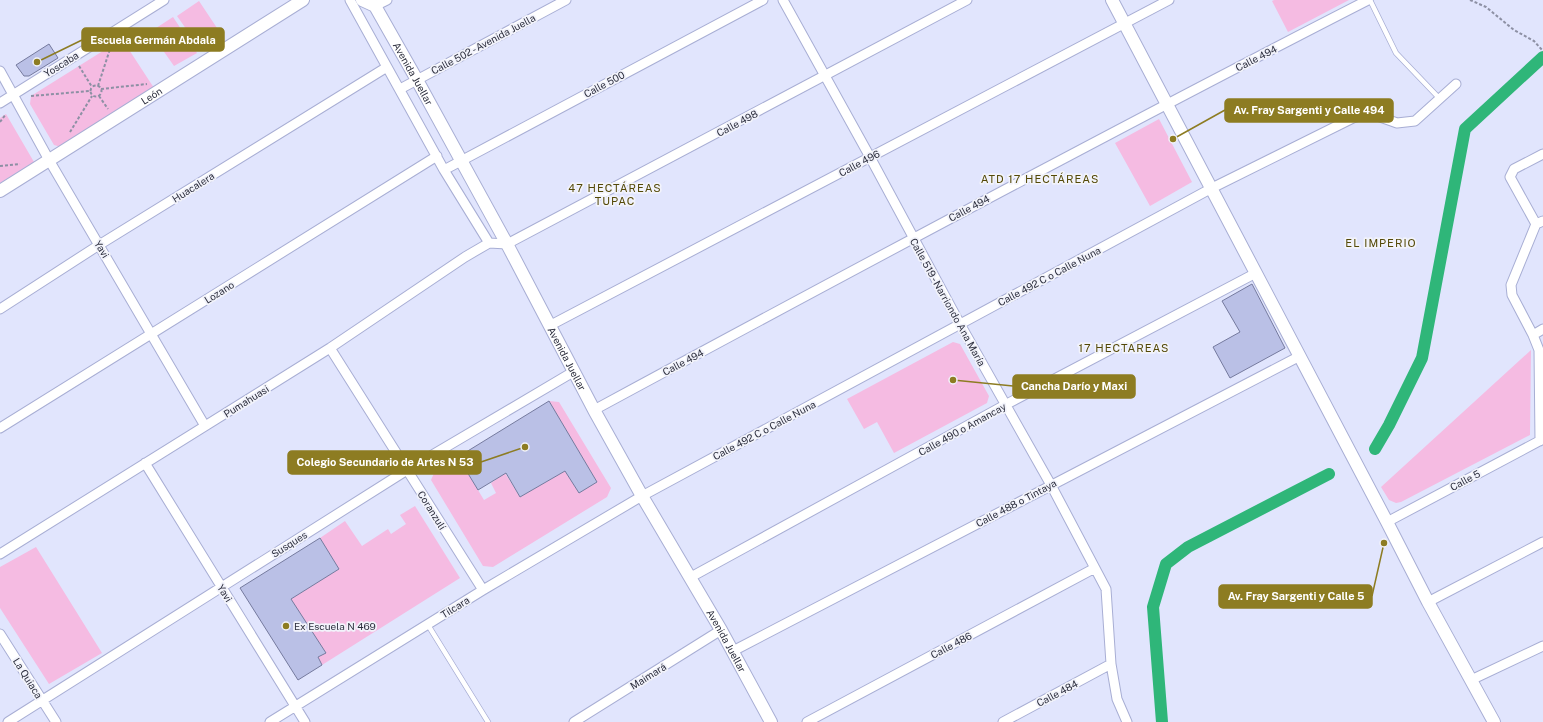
<svg xmlns="http://www.w3.org/2000/svg" width="1543" height="722" font-family="'Public Sans',sans-serif">
  <rect width="100%" height="100%" fill="#e1e5fd"/>
  <!-- green -->
  <path fill="#f5bbe2" d="M1274,0H1349L1288,32L1272,1Z
    M199,1L223,37L201,50L177,16Z
    M173,17L197,53L174,66L150,32Z
    M122,39L154,88L61,147L54,145L30,104L31,96Z
    M6,114L34,162L0,183V118Z
    M1159,119L1192,182L1150,206L1115,143Z
    M953,342L960,344L989,396L987,403L894,453L877,422L864,429L847,399Z
    M1531,350L1530,435L1401,502L1396,503L1389,500L1381,487Z
    M549,401L559,402L611,488L607,497L493,567L483,566L431,480L435,471L458,457L484,500L496,493L491,483L505,473L520,497L565,471L579,493L597,482Z
    M415,506L460,578L322,665L318,657L325,653L291,599L339,569L320,538L345,521L362,546L388,529L391,534L406,524L400,515Z
    M36,547L102,653L49,684L0,608V567Z"/>
  <g fill="none" stroke-linecap="round" stroke-linejoin="round">
    <!-- canal -->
    <path stroke="#2fb679" stroke-width="12" d="M1375,449L1389,425L1422,358L1465,129L1543,57
      M1162,722L1153,607L1166,564L1188,547L1329,474"/>
  </g>
  <!-- building -->
  <path fill="#bac0e6" stroke="#757a9e" d="M49,44L58,58L29,76H24L16,65Z
    M1252,284L1285,348L1230,378L1213,347L1240,332L1222,301Z
    M549,401L597,482L579,493L565,471L520,497L506,473L478,490L458,457Z
    M320,538L339,569L291,599L326,653L318,657L322,665L298,680L240,588Z"/>
  <g fill="none" stroke-linecap="round" stroke-linejoin="round">
    <!-- service casing -->
    <g stroke="#a8aed4" stroke-width="6">
      <path id="service" d="M1370,0L1396,53L1440,99
        M428,625L488,722"/>
    </g>
    <!-- minor casing -->
    <g stroke="#a8aed4" stroke-width="11">
      <path id="minor" d="M350,0L444,170L489,243
        M783,0L870,157L960,324L1051,485L1106,589L1111,664L1117,699L1127,722
        M375,6L387,0
        M0,71L49,160L205,426
        M400,89L566,0
        M0,103L164,0
        M444,170L763,0
        M1536,224L1510,177L1514,169L1543,154
        M489,243L507,244L967,0
        M0,309L99,245L387,67
        M549,326L1169,0
        M1533,335L1543,329
        M330,348L483,590
        M594,410C851,271 1108,133 1368,0
        M0,428L437,156
        M1540,441L1539,350L1533,335L1512,295L1511,285L1536,224L1543,221
        M145,463L305,722
        M1387,522L1543,439
        M0,554L330,348L465,257L489,243
        M691,577L1005,405L1256,273
        M1428,602L1543,542
        M0,634L56,722
        M733,651L1300,356
        M1471,680L1543,646
        M8,722L407,470L573,372
        M270,722L483,590L642,496L1212,188L1353,118L1369,113L1397,123L1415,121L1456,84
        M574,722L721,630
        M807,722L1095,568
        M1003,722L1111,664"/>
    </g>
    <!-- tertiary casing -->
    <g stroke="#a8aed4" stroke-width="14">
      <g id="tertiary">
        <path id="s1" d="M362,0L375,6L417,80L507,244L594,410L642,496L721,630L771,722"/>
        <path d="M1112,0L1387,522L1428,602L1494,722"/>
        <path id="s2" d="M0,191L303,0"/>
      </g>
    </g>
    <!-- path -->
    <path stroke="#8d90a4" stroke-width="2" stroke-dasharray="3 2" stroke-linecap="butt" d="M1470,0L1486,7L1514,30L1534,41L1543,51
      M79,66L92,87
      M90.5 91a5.5 5.5 0 1 1 11 0a5.5 5.5 0 1 1-11 0Z
      M98,86L111,46
      M101,89L147,84
      M31,96L90,91
      M99,96L108,109
      M0,122L6,114
      M70,132L92,96
      M0,166L20,164"/>
    <!-- service -->
    <use href="#service" stroke="#fff" stroke-width="4.5"/>
    <!-- minor -->
    <use href="#minor" stroke="#fff" stroke-width="9"/>
    <!-- tertiary -->
    <use href="#tertiary" stroke="#fff" stroke-width="12"/>
  </g>
  <!-- markers -->
  <circle fill="#8d7c22" stroke="#f2f3fb" stroke-width="1.5" cx="286" cy="626" r="4"/>
  <g text-anchor="middle" stroke-width="3.5" stroke-linejoin="round" paint-order="stroke">
    <!-- street labels -->
    <g font-size="10" fill="#2d2f3e" stroke="#f2f3fb">
      <text transform="translate(483 44) rotate(-28)" y="4">Calle 502 - Avenida Juella</text>
      <text transform="translate(1256 58) rotate(-27)" y="4">Calle 494</text>
      <text transform="translate(61 64) rotate(-32)" y="4">Yoscaba</text>
      <text dy="4" stroke="none"><textPath href="#s1" startOffset="92">Avenida Juellar</textPath></text>
      <text transform="translate(604 84) rotate(-28)" y="4">Calle 500</text>
      <text dy="4" stroke="none"><textPath href="#s2" startOffset="179">León</textPath></text>
      <text transform="translate(737 123) rotate(-28)" y="4">Calle 498</text>
      <text transform="translate(859 163) rotate(-28)" y="4">Calle 496</text>
      <text transform="translate(193 187) rotate(-32)" y="4">Huacalera</text>
      <text transform="translate(969 208) rotate(-28)" y="4">Calle 494</text>
      <text transform="translate(102 249) rotate(59)" y="4">Yavi</text>
      <text transform="translate(1049 276) rotate(-28)" y="4">Calle 492 C o Calle Nuna</text>
      <text transform="translate(219 292) rotate(-32)" y="4">Lozano</text>
      <text transform="translate(948 302) rotate(61)" y="4">Calle 519 - Narriondo Ana María</text>
      <text dy="4" stroke="none"><textPath href="#s1" startOffset="416">Avenida Juellar</textPath></text>
      <text transform="translate(683 362) rotate(-28)" y="4">Calle 494</text>
      <text transform="translate(246 401) rotate(-32)" y="4">Pumahuasi</text>
      <text transform="translate(962 429) rotate(-29)" y="4">Calle 490 o Amancay</text>
      <text transform="translate(764 430) rotate(-28)" y="4">Calle 492 C o Calle Nuna</text>
      <text transform="translate(1465 480) rotate(-28)" y="4">Calle 5</text>
      <text transform="translate(1016 503) rotate(-28)" y="4">Calle 488 o Tintaya</text>
      <text transform="translate(432 510) rotate(58)" y="4">Coranzulí</text>
      <text transform="translate(289 544) rotate(-32)" y="4">Susques</text>
      <text transform="translate(225 593) rotate(58)" y="4">Yavi</text>
      <text transform="translate(455 607) rotate(-32)" y="4">Tilcara</text>
      <text dy="4" stroke="none"><textPath href="#s1" startOffset="740">Avenida Juellar</textPath></text>
      <text transform="translate(951 645) rotate(-28)" y="4">Calle 486</text>
      <text transform="translate(648 676) rotate(-32)" y="4">Maimará</text>
      <text transform="translate(28 678) rotate(58)" y="4">La Quiaca</text>
      <text transform="translate(1057 693) rotate(-28)" y="4">Calle 484</text>
    </g>
    <!-- poi labels -->
    <g font-size="10" fill="#2d2f3e" stroke="#f2f3fb" text-anchor="start">
      <text x="294" y="630">Ex Escuela N 469</text>
    </g>
    <!-- neighbourhood labels -->
    <g font-size="11" letter-spacing="1" fill="#544907" stroke="#f2f3fb">
      <text x="1040" y="183">ATD 17 HECTÁREAS</text>
      <text x="615" y="192">47 HECTÁREAS<tspan x="615" dy="13">TUPAC</tspan></text>
      <text x="1381" y="247">EL IMPERIO</text>
      <text x="1124" y="352">17 HECTAREAS</text>
    </g>
  </g>
  <!-- callouts -->
  <path fill="none" stroke="#8d7c22" stroke-width="1.5" d="M37 62L82 40M1173 139L1225 110M953 380L1013 386M525 447L481 462M1384 543L1372 596"/>
  <g fill="#8d7c22" stroke="#f2f3fb" stroke-width="1.5">
    <circle cx="37" cy="62" r="4"/>
    <circle cx="1173" cy="139" r="4"/>
    <circle cx="953" cy="380" r="4"/>
    <circle cx="525" cy="447" r="4"/>
    <circle cx="1384" cy="543" r="4"/>
  </g>
  <g fill="#8d7c22" stroke="#8d7c22" stroke-width="1.5">
    <rect x="82" y="28" width="142" height="23" rx="4"/>
    <rect x="1225" y="99" width="168" height="23" rx="4"/>
    <rect x="1013" y="375" width="122" height="23" rx="4"/>
    <rect x="288" y="451" width="193" height="23" rx="4"/>
    <rect x="1219" y="585" width="153" height="23" rx="4"/>
  </g>
  <g font-size="11" text-anchor="middle" font-weight="bold" fill="#fff">
    <text x="153" y="44">Escuela Germán Abdala</text>
    <text x="1309" y="114">Av. Fray Sargenti y Calle 494</text>
    <text x="1074" y="390">Cancha Darío y Maxi</text>
    <text x="385" y="466">Colegio Secundario de Artes N 53</text>
    <text x="1296" y="600">Av. Fray Sargenti y Calle 5</text>
  </g>
</svg>
